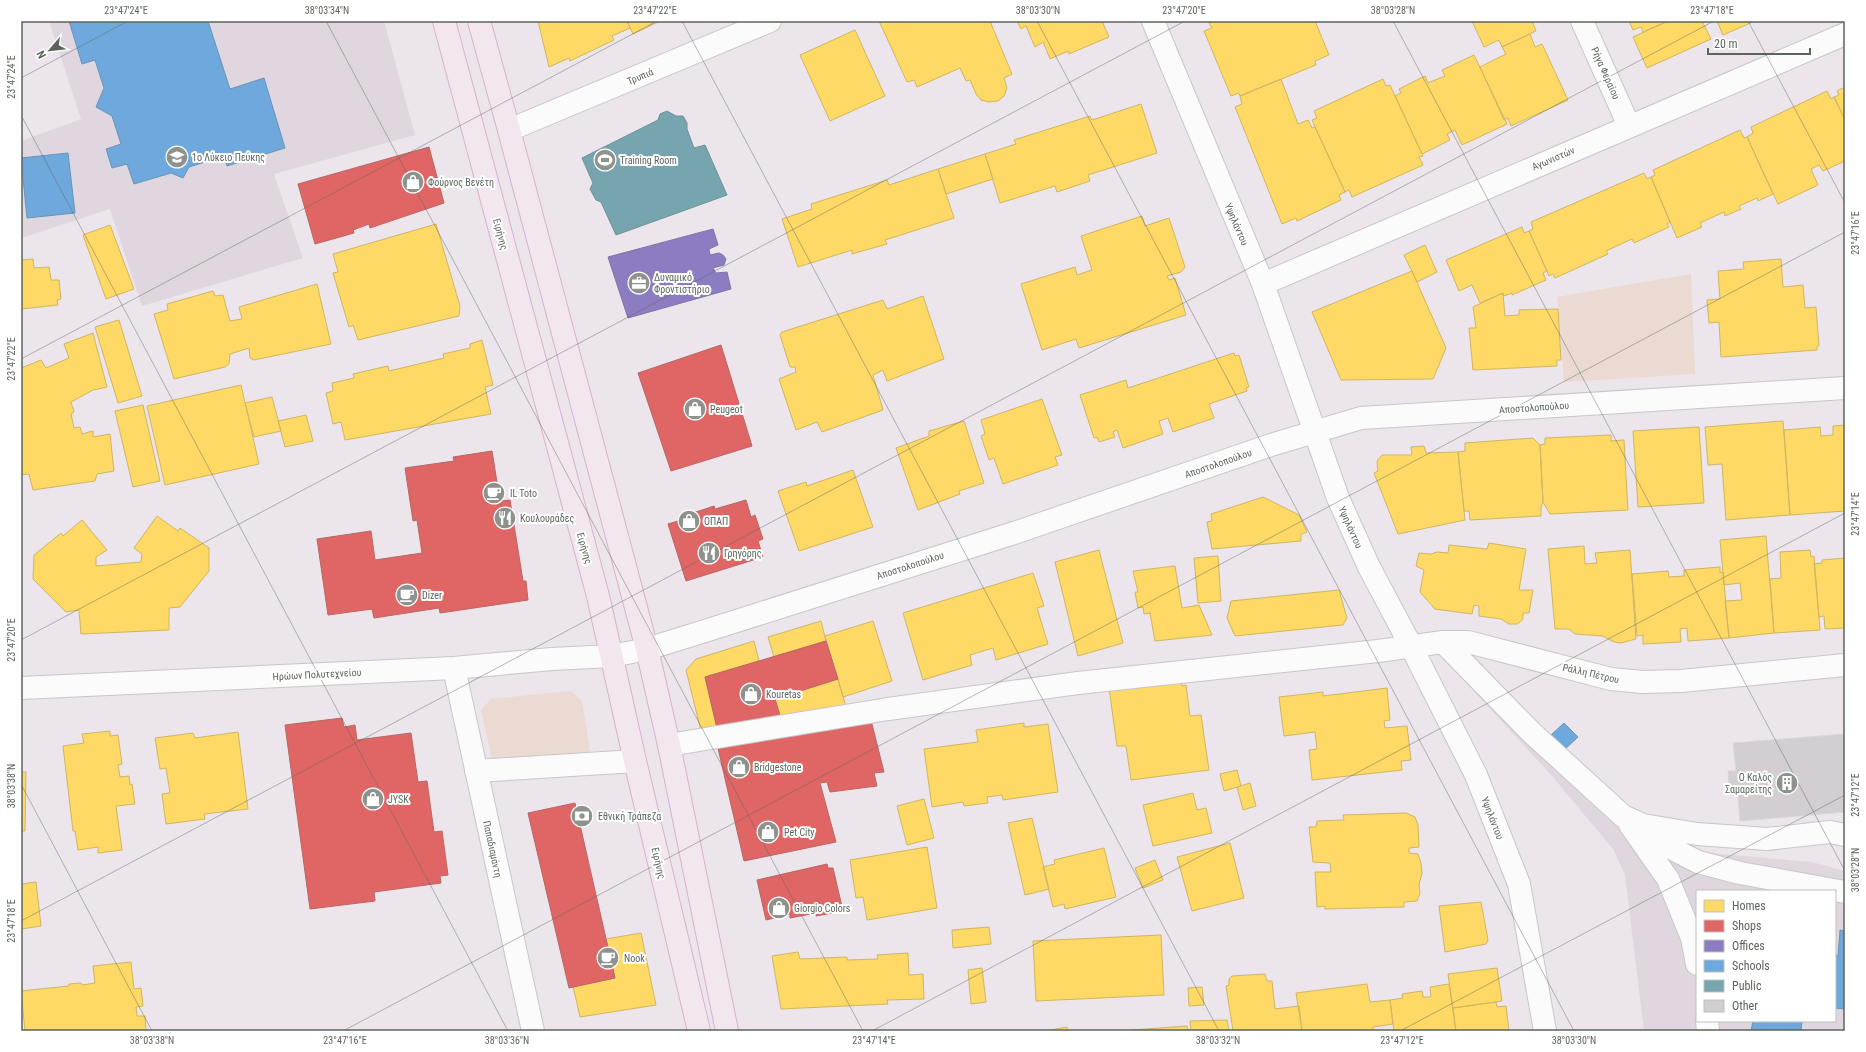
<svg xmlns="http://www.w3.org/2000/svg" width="1866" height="1052" font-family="'Roboto Condensed',sans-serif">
  <rect width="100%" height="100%" fill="#ece5eb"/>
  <!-- education -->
  <path fill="#e0d6df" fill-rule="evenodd" d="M49,21H384L415,135L274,174L303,258L142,306L110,209L22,238L21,141L81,119Z
    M1487,674L1551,735L1664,839L1676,846L1721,854L1812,862L1845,871V1031H1644L1625,875L1613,849L1552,776L1473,690ZM1697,891H1835V1021H1697Z"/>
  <!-- green -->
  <path fill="#eadad1" d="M1691,274L1695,374L1564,382L1557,297Z
    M571,691L582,701L591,756L493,764L481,710L491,699Z"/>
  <!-- homes -->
  <path fill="#ffd966" stroke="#ceb663" d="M538,21H627L630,28L612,36L614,40L570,61L569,58L549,67Z
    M627,21H660L633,34Z
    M879,21H990L1012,74L1004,78L1007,88L1004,96L998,101L989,102L981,100L976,94L970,80L966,81L960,68L917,87L914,80L907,82Z
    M1017,21H1102L1109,37L1069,54L1068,51L1050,59L1043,42L1035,47L1026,26L1021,29Z
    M1214,21H1315L1329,55L1315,61L1316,65L1240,96L1239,93L1231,96L1204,31L1212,28L1209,23Z
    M1472,21H1532L1536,31L1502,47L1499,40L1484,47Z
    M1629,21H1668L1643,32L1641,27L1633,30Z
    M1668,21H1702L1711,39L1647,68L1633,37Z
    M1717,21H1755L1723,35Z
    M855,30L885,96L830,121L800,55Z
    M1530,34L1535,47L1542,44L1568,100L1511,126L1508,118L1504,120L1480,67L1506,54L1502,47Z
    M1474,55L1507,124L1462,145L1455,130L1447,134L1450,140L1422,154L1395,96L1401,93L1399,89L1425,76L1428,83L1445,76L1442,70Z
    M1281,79L1298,124L1308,120L1312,128L1315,127L1345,192L1339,195L1341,200L1297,221L1296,218L1282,224L1235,107L1242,104L1240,96Z
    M1383,79L1386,86L1390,85L1423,156L1419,157L1423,165L1352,197L1349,190L1345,192L1315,127L1312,120L1317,118L1314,111Z
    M1845,87V120L1834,97L1839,95L1837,91Z
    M1827,91L1831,99L1834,97L1845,120V161L1823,171L1819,165L1811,169L1818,185L1778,204L1747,137L1753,133L1751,127Z
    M1141,104L1157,153L1088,175L1090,181L1057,192L1055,186L1000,203L985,154L1016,144L1014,140L1090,116L1092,120Z
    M1740,130L1744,138L1747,137L1773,194L1758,201L1757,198L1739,206L1741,209L1725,216L1724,212L1700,223L1702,227L1677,238L1651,177L1655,175L1653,170Z
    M985,154L993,179L946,194L938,169Z
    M938,169L954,218L885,240L887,244L852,254V250L798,267L782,219L812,209L811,204L887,180L889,185Z
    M1644,173L1647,179L1651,177L1670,222L1667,224L1669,227L1634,243L1632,239L1606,251L1608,254L1555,278L1553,274L1549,276L1529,231L1533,229L1531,222Z
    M1142,216L1145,226L1169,218L1185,267L1181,272L1167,276L1169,280L1175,278L1186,315L1079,348L1076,339L1042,350L1021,284L1075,267L1077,275L1092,270L1081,236Z
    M436,224L460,306L459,316L358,340L353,325L349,327L333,273L338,272L333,254Z
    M110,225L134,289L106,299L83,235Z
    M1522,227L1524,233L1529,231L1547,271L1543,273L1546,280L1512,295V293L1504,296L1503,293L1480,303L1472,285L1459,291L1446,260Z
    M1425,245L1437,272L1417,282L1404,255Z
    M33,259L34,268L49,267L51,280H59L61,299L57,300L58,305L21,309V260Z
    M1781,259L1783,287L1803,285L1805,308L1816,307L1819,346H1817V350L1721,357L1719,322L1709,323L1707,300L1720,299L1718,271L1744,269L1743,262Z
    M1412,271L1446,348L1433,379L1341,380L1312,312Z
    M317,284L331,344L254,360L250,358L249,348L230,354L229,364L225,367L174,379L154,314L168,310L167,304L213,291L215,296L223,295L230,321L242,319L239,307Z
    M1503,293L1505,316L1519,315V310L1558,309L1561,360H1557V366L1473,370L1469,328H1476L1473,307Z
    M923,296L944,359L887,381L883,370L873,375L883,410L822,432L817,422L796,430L779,379L796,372L795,367H790L780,335L782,332L883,300L887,309Z
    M119,320L142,396L118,403L95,327Z
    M93,333L107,387L93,390L71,402L74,412L71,414L74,428L80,427L82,434L93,431V437L110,434L114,471L97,474L95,481L33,490L29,474L21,475V368L41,360L46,368L69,358L64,344Z
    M482,340L493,385L485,387L491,414L345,440L341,422L333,424L326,393L333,391L332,383L354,378L353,374L388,366L389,371L444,358L443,354L470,348V344Z
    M1234,353L1235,356L1239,355L1249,387L1246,388L1247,391L1209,404L1214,418L1173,432L1168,418L1159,421L1163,434L1123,448L1117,430L1113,432L1115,437L1099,442L1097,437L1094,438L1080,395L1126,380L1128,388Z
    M241,385L259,464L165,485L147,406Z
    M272,397L281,431L254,437L245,403Z
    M1042,399L1062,455L1055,457L1058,465L1003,484L994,458L989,460L981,436L985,434L981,420Z
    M143,405L160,481L133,487L115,411Z
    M306,415L313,441L285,447L278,421Z
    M964,421L984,483L959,491L960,494L918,510L896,448L929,436V431Z
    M1783,421L1790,515L1726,520L1722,464L1708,465L1705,427Z
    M1845,425V511L1790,515L1784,430L1820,427L1821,436L1833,435V426Z
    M1699,427L1704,503L1638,507L1633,431Z
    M1611,435V441L1624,440L1628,510L1550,514L1543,502L1540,445L1545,444V438Z
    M1533,438L1540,445L1543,502L1541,507V516L1470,520L1469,511H1464L1458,452L1465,451V443Z
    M1424,446L1426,453L1458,452L1465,520L1398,534L1374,473L1378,471L1377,461L1382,455H1412L1411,447Z
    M853,470L873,527L799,551L778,491L806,482L807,486Z
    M1263,497L1299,515L1307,532L1301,534V541L1212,549L1207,522L1212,521L1211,514Z
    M157,516L178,531L180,528L209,548V571L180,607L169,608V630L81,634L79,610L66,612L33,579L34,555L61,533L63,536L82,520L107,550L96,557V566L141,562L142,554L134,548Z
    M1766,536L1774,633L1729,638L1725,601L1742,600L1740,583L1724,585L1720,540Z
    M1489,543L1526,549L1519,590H1533L1529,613H1523V619L1518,624H1509L1501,619L1479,616V606L1474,605L1472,614L1435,609L1420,592L1424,570L1416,566L1419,553L1431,554L1437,552L1448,553L1449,545L1487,549Z
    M1584,546L1585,564L1597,563L1595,553L1630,550L1636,639L1621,643L1614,642L1603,636L1575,634L1569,629H1555L1548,549Z
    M1099,550L1123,643L1078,656L1055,562Z
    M1810,550L1811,557L1814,556L1820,630L1774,633L1770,579L1781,578L1780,552Z
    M1218,556L1221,601L1198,603L1194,558Z
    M1845,558V628L1825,629L1824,616L1819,617L1814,564L1822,563V560Z
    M1175,566L1182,608L1199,605L1212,635L1155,641L1150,613L1144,614L1143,607L1138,608L1135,592H1138L1133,571Z
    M1720,567V573L1723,572L1729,638L1688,641L1687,628L1680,629L1681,642L1643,644V635L1637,636L1632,574L1668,571L1669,577L1684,576V570Z
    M1033,573L1044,606L1037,608L1048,644L996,660L993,648L970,655L972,665L923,680L903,613Z
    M1339,590L1347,618L1343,625L1235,636L1227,618L1231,601Z
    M821,621L826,641L774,657L768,637Z
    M873,621L892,681L843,697L825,636Z
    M754,641L759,661L705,677L717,728L701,731L686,670L696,659Z
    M838,679L847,710L781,719L775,699Z
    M1181,679L1182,686L1186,685L1190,716L1201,715L1209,770L1131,780L1126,746H1117L1109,688Z
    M1387,688L1390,720L1384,721L1385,728L1407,726L1411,760L1401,761L1402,770L1312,780L1309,750L1317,749L1315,732L1284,736L1279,697L1323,692V696Z
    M1024,723V727L1048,724L1058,792L1003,800L1002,795L987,797L988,803L964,806L963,802L932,807L924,749L978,742L976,730Z
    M110,731V736L118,735L122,764L118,765L120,777L129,776L130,785L132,784L135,804L116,806L122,850L98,853V847L78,850L75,831H73L63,746L84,743L82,734Z
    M238,732L248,809L204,814L205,819L166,824L162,794L170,793L166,768L160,769L155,738L193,733L195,738Z
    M1237,770L1241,786L1224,791L1220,774Z
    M21,772H26L25,831H21Z
    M1250,783L1256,806L1243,810L1237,787Z
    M1193,793L1197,810L1206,808L1212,833L1153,846L1143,805Z
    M924,799L934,838L907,845L897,806Z
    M1406,813L1415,817L1418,825L1419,847L1409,848V853L1418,854L1421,863L1422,873L1419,885L1420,893L1417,901L1404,902V907L1325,909V906L1317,907L1315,872H1331L1330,863L1313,862L1309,827H1316L1317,821L1344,820L1343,815Z
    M1032,818L1049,889L1025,895L1008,823Z
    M1230,843L1244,898L1192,911L1177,857Z
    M927,847L937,908L867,920L863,897L856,898L850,860Z
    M1104,848L1116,897L1065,909L1064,904L1053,907L1043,867L1055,864L1054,860Z
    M1155,860L1163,880L1143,888L1135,868Z
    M36,882L41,926L21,929V884Z
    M1481,902L1488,940L1486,944L1445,952L1439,906Z
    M989,927L991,944L953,948L952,930Z
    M641,933L656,1005L580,1017L573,986L615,978L606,939Z
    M1161,935L1164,995L1036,1001L1033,941Z
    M798,952L800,959L847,957V960L878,959L877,955L908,953L909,975L923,974L924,999L887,1000L888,1004L781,1009L772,956Z
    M131,962L134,989L141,988L143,1006L136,1007L137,1016H145L146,1031H25L21,991L69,986V984L81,983L82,985L95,983L93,966Z
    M982,968L986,1002L971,1004L968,970Z
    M1497,968L1502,1001L1453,1008L1448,974Z
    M1265,974L1267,981H1272L1275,1009L1299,1006L1302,1031H1233L1226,986L1229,985V979L1232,976Z
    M1367,984L1370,1002L1390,1000L1393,1024L1373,1027V1031H1302L1296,993Z
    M1449,984L1456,1031H1394L1390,1000L1403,998L1402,994L1422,991L1423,997H1431L1430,987Z
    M1202,987L1204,1005L1189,1006L1188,988Z
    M1496,1002L1497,1007L1506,1006L1509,1031H1456L1453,1008Z
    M1227,1020L1229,1031H1191L1190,1021Z
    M1187,1026L1188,1031L1131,1030Z
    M1067,1027L1068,1031H1045Z"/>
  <!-- shops -->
  <path fill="#e06666" stroke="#b86663" d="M429,147L444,203L370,228L369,224L353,230L354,233L315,244L298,184Z
    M721,345L752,446L671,471L638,373Z
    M492,451L500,501L510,500L523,581H526L528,600L440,613L439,608L374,618L372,609L328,615L317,539L371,531L375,560L422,553L417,520L413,521L405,468L454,461L453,457Z
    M746,500L751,517L755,515L763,539L758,541L763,557L686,581L668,524L691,517L690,514L714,506L715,509Z
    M826,641L838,679L775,699L781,719L717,728L705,677Z
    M870,716L884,772L874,773L877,786L830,792L827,782L820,783L836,842L744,861L717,744Z
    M342,718L344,727L355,725L357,740L411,733L418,782L427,781L434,832L442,831L448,875L440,876L441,883L374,892L375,901L310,909L285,725Z
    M575,803L615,978L569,988L528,813Z
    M827,864L828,868H833L843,911L816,916V913L790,918V914L766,920L757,880Z"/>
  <!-- offices -->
  <path fill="#8e7cc3" stroke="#7f75a4" d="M713,229L718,245L709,249L710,255L719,253L723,255L726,259L724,265L713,268L716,273L727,272L731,289L628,318L608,257Z"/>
  <!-- schools -->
  <path fill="#6fa8dc" stroke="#6994b5" d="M69,21H208L230,89L264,78L285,148L227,166L224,156L189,167L183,178L171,173L134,184L127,164L112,168L106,149L121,144L112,116L96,107L104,88L95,60L82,64Z
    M68,153L75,213L27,218L21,158Z
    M1564,723L1578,737L1564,750L1551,735Z
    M1840,930L1845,931V1009L1835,1008V955L1838,956Z
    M1753,1021H1802L1801,1031H1751Z"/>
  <!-- public -->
  <path fill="#76a5af" stroke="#6e9296" d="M667,111L676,116H683L687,123V129L694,148L705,145L727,195L616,235L601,202L596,200L590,189L593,183L582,158L658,120L660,114Z"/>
  <!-- building -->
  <path fill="#d2ced2" stroke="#dcd4da" d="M1845,734V812L1740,821L1738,795H1730L1728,771H1736L1733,743Z"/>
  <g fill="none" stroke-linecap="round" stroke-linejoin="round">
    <!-- minor casing -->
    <g stroke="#c6c7c6" stroke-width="24">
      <path id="minor" d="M1153,21L1263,284L1338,498L1369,567L1411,646L1476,775L1519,884L1545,1031
        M1582,21L1629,126
        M509,130L770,21
        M1263,284L1845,34
        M1443,642L1532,733L1623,816L1643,825L1697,834L1767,839L1830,832L1845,835
        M454,668L533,1031
        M21,688L454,668L552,659L612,656L647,649L705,631L1014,533L1271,445L1361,418L1845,388
        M669,745L888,709L1078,683L1378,651L1443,642H1468L1611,679L1642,682L1681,681L1845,665
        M476,771L635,761
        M1630,825L1668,879L1692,938L1697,964
        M1643,825L1667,846L1698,862L1740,873L1845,892
        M1707,1021L1708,1031"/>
    </g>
    <!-- major casing -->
    <g stroke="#d6b1d0" stroke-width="24">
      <path id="major" d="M444,21L598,596L635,761L699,1031
        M479,21L509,130L647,649L669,745L727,1031"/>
    </g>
    <!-- minor -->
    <use href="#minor" stroke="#fcfbfc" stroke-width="22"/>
    <!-- major -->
    <use href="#major" stroke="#f3e7ef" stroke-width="22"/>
  </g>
  <!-- ticks -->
  <path fill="none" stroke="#5b655b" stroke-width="1" stroke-opacity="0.45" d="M326,21L863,1031M682,21L1219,1031M1037,21L1574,1031M1393,21L1845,871M1748,21L1845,203M21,78L128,21M21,115L508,1031M21,359L657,21M21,640L1185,21M21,784L152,1031M21,921L1714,21M343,1031L1845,232M872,1031L1845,513M1400,1031L1845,795"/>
  <!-- icons -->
  <defs>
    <g id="school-disc" transform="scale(1.15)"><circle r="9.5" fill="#8e928d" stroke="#fff"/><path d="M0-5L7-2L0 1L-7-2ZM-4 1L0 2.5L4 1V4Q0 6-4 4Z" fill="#fff"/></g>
    <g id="stadium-disc" transform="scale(1.15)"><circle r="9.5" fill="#8e928d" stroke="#fff"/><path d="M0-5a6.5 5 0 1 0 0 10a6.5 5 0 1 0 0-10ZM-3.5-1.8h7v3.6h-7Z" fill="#fff"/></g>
    <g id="shop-disc" transform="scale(1.15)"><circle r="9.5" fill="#8e928d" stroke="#fff"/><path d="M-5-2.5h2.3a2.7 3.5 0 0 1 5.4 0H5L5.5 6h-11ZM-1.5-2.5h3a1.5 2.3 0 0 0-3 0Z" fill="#fff"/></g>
    <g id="office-disc" transform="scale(1.15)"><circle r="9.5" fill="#8e928d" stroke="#fff"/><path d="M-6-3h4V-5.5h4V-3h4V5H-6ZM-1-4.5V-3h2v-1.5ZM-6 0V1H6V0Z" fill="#fff"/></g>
    <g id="cafe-disc" transform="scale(1.15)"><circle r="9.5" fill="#8e928d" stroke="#fff"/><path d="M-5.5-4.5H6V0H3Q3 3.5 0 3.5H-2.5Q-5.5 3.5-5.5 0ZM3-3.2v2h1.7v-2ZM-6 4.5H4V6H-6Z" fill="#fff"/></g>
    <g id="restaurant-disc" transform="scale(1.15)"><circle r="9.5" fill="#8e928d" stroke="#fff"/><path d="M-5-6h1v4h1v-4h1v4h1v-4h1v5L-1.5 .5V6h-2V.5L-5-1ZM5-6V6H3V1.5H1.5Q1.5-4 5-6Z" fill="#fff"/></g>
    <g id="building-disc" transform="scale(1.15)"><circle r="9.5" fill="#8e928d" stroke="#fff"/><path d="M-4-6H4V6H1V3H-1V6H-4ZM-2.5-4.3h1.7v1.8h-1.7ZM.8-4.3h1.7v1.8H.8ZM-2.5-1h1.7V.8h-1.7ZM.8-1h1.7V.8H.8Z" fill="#fff"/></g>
    <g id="bank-disc" transform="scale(1.15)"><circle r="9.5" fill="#8e928d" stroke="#fff"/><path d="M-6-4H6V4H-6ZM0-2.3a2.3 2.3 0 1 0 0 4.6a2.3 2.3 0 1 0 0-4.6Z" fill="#fff"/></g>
  </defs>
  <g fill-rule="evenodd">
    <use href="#school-disc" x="177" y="157"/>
    <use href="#stadium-disc" x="605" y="160"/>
    <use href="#shop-disc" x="413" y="182"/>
    <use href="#office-disc" x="639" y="283"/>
    <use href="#shop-disc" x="695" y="409"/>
    <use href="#cafe-disc" x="494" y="493"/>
    <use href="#restaurant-disc" x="505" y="518"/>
    <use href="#shop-disc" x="689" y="521"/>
    <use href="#restaurant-disc" x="709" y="553"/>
    <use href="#cafe-disc" x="407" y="595"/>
    <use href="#shop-disc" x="751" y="694"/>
    <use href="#shop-disc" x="739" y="767"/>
    <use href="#building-disc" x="1787" y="783"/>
    <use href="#shop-disc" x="373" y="799"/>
    <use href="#bank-disc" x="582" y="816"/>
    <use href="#shop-disc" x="768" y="832"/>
    <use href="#shop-disc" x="779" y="908"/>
    <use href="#cafe-disc" x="608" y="958"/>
  </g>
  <g text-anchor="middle" stroke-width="4" stroke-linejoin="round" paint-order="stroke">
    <!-- street labels -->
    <g font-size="10" fill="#5b655b" stroke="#fff">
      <text transform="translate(1606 73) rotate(66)" y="4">Ρήγα Φεραίου</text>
      <text transform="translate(640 76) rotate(-23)" y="4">Τρυπιά</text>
      <text transform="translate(1553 158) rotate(-23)" y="4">Αγωνιστών</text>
      <text transform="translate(1237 224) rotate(67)" y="4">Υψηλάντου</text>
      <text transform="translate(501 234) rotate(75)" y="4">Ειρήνης</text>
      <text transform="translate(1534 407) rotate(-4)" y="4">Αποστολοπούλου</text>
      <text transform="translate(1218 463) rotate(-19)" y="4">Αποστολοπούλου</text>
      <text transform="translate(1351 527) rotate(66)" y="4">Υψηλάντου</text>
      <text transform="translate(585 548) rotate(74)" y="4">Ειρήνης</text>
      <text transform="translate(910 565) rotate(-18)" y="4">Αποστολοπούλου</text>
      <text transform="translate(1591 673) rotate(13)" y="4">Ράλλη Πέτρου</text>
      <text transform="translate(317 674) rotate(-3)" y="4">Ηρώων Πολυτεχνείου</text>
      <text transform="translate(1493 818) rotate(69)" y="4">Υψηλάντου</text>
      <text transform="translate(493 849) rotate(78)" y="4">Παπαδιαμάντη</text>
      <text transform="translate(659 863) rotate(77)" y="4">Ειρήνης</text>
    </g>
    <!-- poi labels -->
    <g font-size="10" fill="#5b655b" stroke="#fff" text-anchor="start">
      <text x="192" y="161">1ο Λύκειο Πεύκης</text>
      <text x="620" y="164">Training Room</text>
      <text x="428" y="186">Φούρνος Βενέτη</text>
      <text x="654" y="281">Δυναμικό<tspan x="654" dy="12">Φροντιστήριο</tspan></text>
      <text x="710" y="413">Peugeot</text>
      <text x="510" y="497">IL Toto</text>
      <text x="520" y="522">Κουλουράδες</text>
      <text x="704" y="525">ΟΠΑΠ</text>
      <text x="724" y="557">Γρηγόρης</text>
      <text x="422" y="599">Dizer</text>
      <text x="766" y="698">Kouretas</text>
      <text x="754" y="771">Bridgestone</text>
      <text x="1772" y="781" text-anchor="end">Ο Καλός<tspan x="1772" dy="12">Σαμαρείτης</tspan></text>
      <text x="388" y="803">JYSK</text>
      <text x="598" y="820">Εθνική Τράπεζα</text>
      <text x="784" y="836">Pet City</text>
      <text x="794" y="912">Giorgio Colors</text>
      <text x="624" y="962">Nook</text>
    </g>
  </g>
  <!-- border -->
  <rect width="1866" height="1052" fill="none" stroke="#ffffff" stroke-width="44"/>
  <!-- legend -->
  <rect x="1696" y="890" width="140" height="132" fill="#ffffff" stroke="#bdc1bd"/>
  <rect x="1704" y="900" width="20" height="12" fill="#ffd966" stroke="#bdc1bd"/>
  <text x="1732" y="910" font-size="12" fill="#5b655b">Homes</text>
  <rect x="1704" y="920" width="20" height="12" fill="#e06666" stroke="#bdc1bd"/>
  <text x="1732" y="930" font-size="12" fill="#5b655b">Shops</text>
  <rect x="1704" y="940" width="20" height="12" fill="#8e7cc3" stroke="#bdc1bd"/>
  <text x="1732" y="950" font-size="12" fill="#5b655b">Offices</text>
  <rect x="1704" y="960" width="20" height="12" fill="#6fa8dc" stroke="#bdc1bd"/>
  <text x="1732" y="970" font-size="12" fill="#5b655b">Schools</text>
  <rect x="1704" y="980" width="20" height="12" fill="#76a5af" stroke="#bdc1bd"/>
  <text x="1732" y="990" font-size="12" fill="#5b655b">Public</text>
  <rect x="1704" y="1000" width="20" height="12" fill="#d2ced2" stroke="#bdc1bd"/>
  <text x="1732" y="1010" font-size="12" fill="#5b655b">Other</text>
  <!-- north arrow -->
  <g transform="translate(50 50) rotate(242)" stroke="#ffffff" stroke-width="3" paint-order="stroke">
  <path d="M0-3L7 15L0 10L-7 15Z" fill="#5b655b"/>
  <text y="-6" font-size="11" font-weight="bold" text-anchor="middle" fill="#5b655b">N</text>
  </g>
  <!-- scale -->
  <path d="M1708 48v6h102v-6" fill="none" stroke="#5b655b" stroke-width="2"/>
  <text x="1714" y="48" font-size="12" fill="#5b655b" stroke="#ffffff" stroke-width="3" paint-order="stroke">20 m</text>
  <rect x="22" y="22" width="1822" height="1008" fill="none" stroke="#5b655b" stroke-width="1.5"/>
  <g font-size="10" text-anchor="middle" fill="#5b655b">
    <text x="126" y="14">23°47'24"E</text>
    <text x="327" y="14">38°03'34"N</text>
    <text x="655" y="14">23°47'22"E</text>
    <text x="1038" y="14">38°03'30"N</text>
    <text x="1184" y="14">23°47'20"E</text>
    <text x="1393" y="14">38°03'28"N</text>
    <text x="1712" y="14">23°47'18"E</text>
    <text transform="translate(11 77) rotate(-90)" y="4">23°47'24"E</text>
    <text transform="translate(1855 233) rotate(-90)" y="4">23°47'16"E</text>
    <text transform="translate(11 359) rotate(-90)" y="4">23°47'22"E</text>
    <text transform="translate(1855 514) rotate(-90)" y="4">23°47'14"E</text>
    <text transform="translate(11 640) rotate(-90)" y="4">23°47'20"E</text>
    <text transform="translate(11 786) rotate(-90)" y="4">38°03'38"N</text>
    <text transform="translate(1855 795) rotate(-90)" y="4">23°47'12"E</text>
    <text transform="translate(1855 870) rotate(-90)" y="4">38°03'28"N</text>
    <text transform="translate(11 921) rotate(-90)" y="4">23°47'18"E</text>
    <text x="152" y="1044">38°03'38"N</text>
    <text x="345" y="1044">23°47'16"E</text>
    <text x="507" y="1044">38°03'36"N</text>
    <text x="874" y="1044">23°47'14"E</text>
    <text x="1218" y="1044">38°03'32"N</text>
    <text x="1402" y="1044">23°47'12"E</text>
    <text x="1574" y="1044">38°03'30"N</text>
  </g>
</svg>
